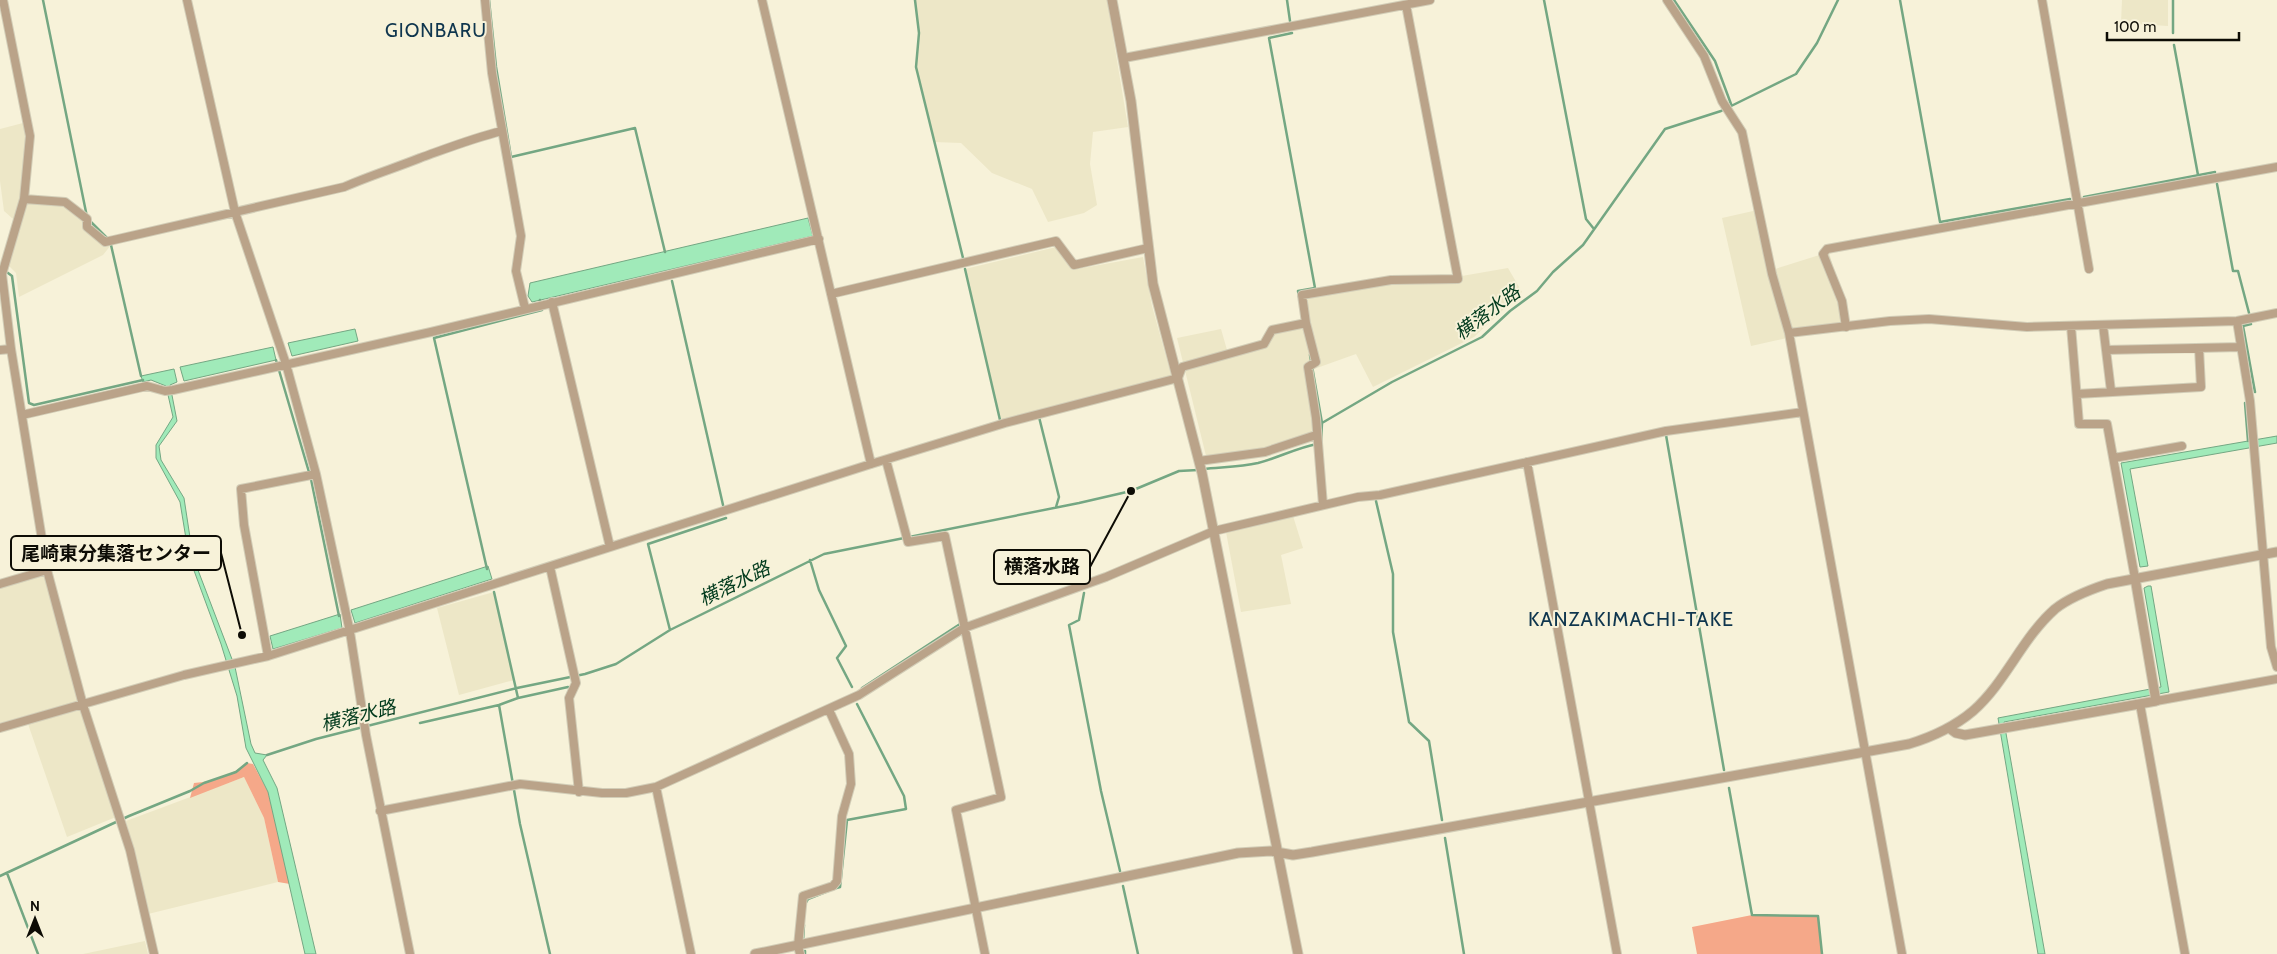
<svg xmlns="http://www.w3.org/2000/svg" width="2277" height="954" font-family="Cabin,'Noto Sans JP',sans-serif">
  <rect width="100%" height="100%" fill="#f7f2d9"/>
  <!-- built -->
  <path fill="#ede7c7" d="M915,0H1107L1128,127L1093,132L1090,164L1097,205L1084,213L1048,222L1032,189L992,173L961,143L934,142L916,67L919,33Z
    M2122,0H2168V26L2121,23Z
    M23,123H31L29,196L67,199L107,238L111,245L103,255L19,297L16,273L8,265L21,226L4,211L0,181V129Z
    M1762,209L1775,269L1829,252L1849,324L1751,346L1722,218Z
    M1056,247L1072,270L1143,257L1152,306L1173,382L1002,427L965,269Z
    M1508,268L1522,292L1474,337L1373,387L1356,354L1314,369L1323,436L1265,455L1208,464L1177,338L1221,329L1227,350L1262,341L1271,327L1302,321L1298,291L1390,277H1456Z
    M1293,516L1303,548L1281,555L1291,604L1241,612L1226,532Z
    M43,566L78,701L0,723V580Z
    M494,592L514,680L459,695L437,608Z
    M80,710L116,817L67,837L28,724Z
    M244,777L264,818L278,882L148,914L126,821Z
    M145,941L148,954H83Z"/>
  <!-- forest -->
  <path fill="#f5a889" d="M247,763L253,764L268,792L290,884L278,882L264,818L244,777L190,798L194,783C213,782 232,775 247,763Z
    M1752,915L1818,916L1822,954H1697L1692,927Z"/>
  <!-- water -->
  <path fill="#a0eab9" stroke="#74a783" d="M808,218L813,236L532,302L528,296L530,283Z
    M355,329L358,341L292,356L288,343Z
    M273,347L276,360L184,381L180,367Z
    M174,369L177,382L170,385L177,421L159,446L161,460L184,498L193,557L235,667L251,744L255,753L267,755L263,760L277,788L316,954H305L268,792L246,748L237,696L221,644L189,557L180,502L156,458V445L173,417L166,386L151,380L143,382L141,376Z
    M2277,436V443L2130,469L2148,566L2140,567L2121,463Z
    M488,566L492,579L355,623L351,610Z
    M2148,586H2151L2169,692L2004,722L2045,954H2038L1998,718L2161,687L2144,588Z
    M340,614L342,628L273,649L270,636Z"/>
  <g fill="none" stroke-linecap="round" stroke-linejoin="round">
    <!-- stream -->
    <path stroke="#74a783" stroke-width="2.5" d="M43,0L87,217
      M489,0L496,67L511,157L635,128L665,252
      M915,0L919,33L916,67L963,258
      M1287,0L1290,21
      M1544,0L1586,219L1594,229
      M1674,0L1715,61L1731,104
      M1900,0L1940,222L2070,199
      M2173,0V33
      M1292,33L1269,38L1315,288L1298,291L1299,297
      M2174,45L2198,175
      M2217,184L2233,271H2238L2249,313
      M2084,197L2215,172
      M90,221L107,238
      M111,245L141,376
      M0,267L12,276L29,403L34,405L143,380
      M965,269L1000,420
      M672,281L723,505
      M2251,324L2243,326L2255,392
      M1310,355L1322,423
      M276,360L311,479L339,616
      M2245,403L2248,441
      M1039,417L1059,497L1056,507
      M1666,435L1724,770
      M1321,442L1322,423L1392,382L1482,337L1510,311L1537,291L1553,272L1583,245L1665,129L1721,111L1796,74L1817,43L1838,0
      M1203,469C1221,467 1240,467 1258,463C1278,458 1296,448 1317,444
      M1376,501L1393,574V632L1409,722L1429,741L1442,820
      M810,560L819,590L846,646L837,658L852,687
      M487,569L434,338L542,310L540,300
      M494,592L518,698L499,705L520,824L550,954
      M1084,593L1079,620L1069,625L1101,791L1120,871
      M670,630L648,544L726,518
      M862,688L960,624
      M518,698L568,687
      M420,723L499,705
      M267,755L316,739L517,688L585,674L616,664L670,630L824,554L1079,503L1131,491L1179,471L1198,470
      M1729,788L1752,915L1818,916L1822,954
      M1445,838L1464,954
      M7,873L38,954
      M0,876L129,816L190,791L204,783L236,772L247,763
      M1123,886L1138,954
      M833,889L840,887L847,820L906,809L904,796L857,704
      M805,904L808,899L828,891
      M803,941L804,925
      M805,951V954"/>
    <!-- minor casing -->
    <g stroke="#d2cdb7" stroke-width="10">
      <path id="minor" d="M3,0L30,136L24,199L2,274L11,349L47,570L83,705L130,850L154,954
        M187,0L235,212L286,364L316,474L350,632L366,735L410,954
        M485,0L492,73L521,236L516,271L525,308
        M762,0L871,464
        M1667,0L1704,56L1722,101L1742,132L1772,274L1789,333L1902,954
        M2042,0L2089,269
        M1124,58L1430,0
        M24,199L65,202L87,219V227L105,242L344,187C369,176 395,168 420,158C448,148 473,138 502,131
        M831,294L1056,241L1074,265L1148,248
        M552,302L610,547
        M2237,321L2250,401L2271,647L2277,667
        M1306,323L1316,362L1308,367L1316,418L1323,505
        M2103,325L2106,350L2241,347
        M2071,326L2079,424H2107L2135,578
        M1846,327L1842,301L1823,254L1827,249L2277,167
        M1789,333L1890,321L1929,319L2027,327L2237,321L2277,313
        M0,350L11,349
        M2106,350L2111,391
        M2077,394L2201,387L2199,348
        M22,415L147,386L165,391L173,390L431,332L819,239
        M2114,458L2182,446
        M886,460L908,542L945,536L1001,797L956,810L985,954
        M1199,461L1265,452L1316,435
        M1527,462L1617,954
        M550,567L576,683L569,698L579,792
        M0,584L47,570
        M268,656L244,525L241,489L316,474
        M2156,701L2277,679
        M2140,704L2185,954
        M0,728L184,675L268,656L871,464L1005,423L1178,378L1182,367L1264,344L1272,330L1306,323L1302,295L1391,280L1458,279L1406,5
        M656,787L691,954
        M380,811L520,784L602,793H626L656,787L859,695L964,628L1106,577L1214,531L1358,497L1380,495L1666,431L1803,412
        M800,954L798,946L803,896L833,886L837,881L842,816L851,784L849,754L829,710"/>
    </g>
    <!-- tertiary casing -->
    <g stroke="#d2cdb7" stroke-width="11">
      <path id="tertiary" d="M1112,0L1131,101L1153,284L1202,473L1298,954
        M1949,728L1956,733L1965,735L2156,701L2135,578
        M755,954L1238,853L1271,851L1293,855L1312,852L1909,744C1932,737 1954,727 1973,711C2006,682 2022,638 2055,609C2070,597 2089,590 2107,584L2277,552"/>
    </g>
    <!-- minor -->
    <use href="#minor" stroke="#baa389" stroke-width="8"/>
    <!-- tertiary -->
    <use href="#tertiary" stroke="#baa389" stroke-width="9"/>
  </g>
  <g text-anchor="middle" stroke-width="4" stroke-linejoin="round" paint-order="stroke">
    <!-- neighbourhood labels -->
    <g font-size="19" letter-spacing="1" fill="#0f364e" stroke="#f7f2d9">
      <text x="436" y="37">GIONBARU</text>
    </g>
    <!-- water labels -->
    <g font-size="19" font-style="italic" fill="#003a1c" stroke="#f7f2d9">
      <text transform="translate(1487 312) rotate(-37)" y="7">横落水路</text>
      <text transform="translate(734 583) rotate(-26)" y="7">横落水路</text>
      <text transform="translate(358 715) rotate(-14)" y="7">横落水路</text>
    </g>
    <!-- quarter labels -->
    <g font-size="20" letter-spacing="1" fill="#0f364e" stroke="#f7f2d9">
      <text x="1631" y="626">KANZAKIMACHI-TAKE</text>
    </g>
  </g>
  <!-- callouts -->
  <path fill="none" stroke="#0d0c05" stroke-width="2" d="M242 635L221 553M1131 491L1090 567"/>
  <g fill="#0d0c05" stroke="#f7f2d9" stroke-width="2">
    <circle cx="242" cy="635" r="5"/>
    <circle cx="1131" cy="491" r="5"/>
  </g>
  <g fill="#f7f2d9" stroke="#0d0c05" stroke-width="2">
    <rect x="11" y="536" width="210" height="34" rx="5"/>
    <rect x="994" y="550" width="96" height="34" rx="5"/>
  </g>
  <g font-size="19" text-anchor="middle" font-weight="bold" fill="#0d0c05">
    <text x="116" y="560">尾崎東分集落センター</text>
    <text x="1042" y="573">横落水路</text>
  </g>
  <!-- north arrow -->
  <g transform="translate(35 919)" stroke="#f7f2d9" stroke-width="4" paint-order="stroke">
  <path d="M0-4L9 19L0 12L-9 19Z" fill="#0d0c05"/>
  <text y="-8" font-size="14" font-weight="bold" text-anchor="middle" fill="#0d0c05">N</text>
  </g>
  <!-- scale -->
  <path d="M2107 32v8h132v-8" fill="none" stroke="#0d0c05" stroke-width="2.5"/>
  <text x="2114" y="32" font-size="15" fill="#0d0c05" stroke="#f7f2d9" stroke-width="4" paint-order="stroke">100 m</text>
</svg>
